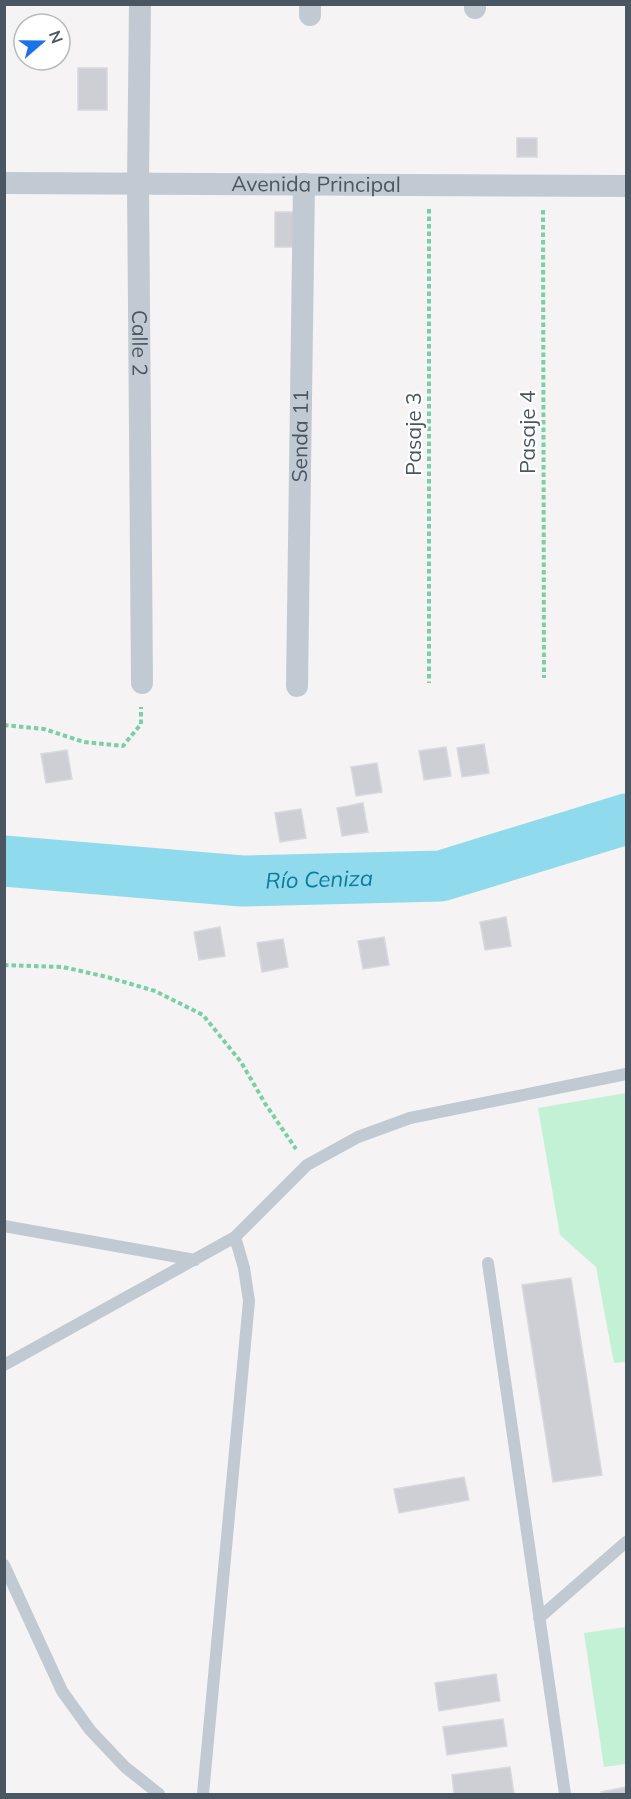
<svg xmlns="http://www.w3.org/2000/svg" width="631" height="1799" font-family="Mulish,sans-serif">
  <rect width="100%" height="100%" fill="#f5f3f3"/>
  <!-- green -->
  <path fill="#c3f1d5" d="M626,1093V1362L614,1363L596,1267L560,1235L538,1108Z
    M626,1627V1764L604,1767L584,1633Z"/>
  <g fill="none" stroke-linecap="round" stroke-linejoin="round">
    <!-- river -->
    <path stroke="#90daee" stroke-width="51" id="s1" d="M4,861L242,881L441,876L626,819"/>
  </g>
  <!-- building -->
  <path fill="#cdcfd5" stroke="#d7d9de" stroke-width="1.5" d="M78,68H107V110H78Z
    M517,138H537V157H517Z
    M275,212H301V247H275Z
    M484,744L489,773L462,777L457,748Z
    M446,747L451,776L424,780L419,751Z
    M67,750L72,779L46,783L41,754Z
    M377,763L382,792L356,796L351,767Z
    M363,803L368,832L342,836L337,808Z
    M301,809L306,838L280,842L275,813Z
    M506,917L511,946L485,950L480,922Z
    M220,927L225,956L199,960L194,932Z
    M384,937L389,965L363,969L358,941Z
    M283,939L288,967L262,972L257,943Z
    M571,1278L602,1475L553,1482L522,1285Z
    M464,1477L469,1500L399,1513L394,1489Z
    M496,1674L500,1701L439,1711L435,1683Z
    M503,1719L507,1746L447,1755L443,1727Z
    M510,1767L514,1794H454L452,1775Z
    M626,1787V1794H602L601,1792Z"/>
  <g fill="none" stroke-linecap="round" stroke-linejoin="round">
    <!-- path -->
    <path stroke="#7ad0a6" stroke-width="4" stroke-dasharray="4.5 3" stroke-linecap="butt" d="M429,209V683
      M543,210L544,678
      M4,725L44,729L84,742L123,746L141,724V707
      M4,965L63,967L107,977L155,991L203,1015L241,1062L266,1105L296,1149"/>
    <!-- service -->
    <path stroke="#c1cad2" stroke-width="12" d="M4,1226L195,1260
      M488,1263L565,1794
      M4,1365L235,1237L307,1165L358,1137L410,1118L626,1074
      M4,1565L62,1691L90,1730L125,1767L159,1794
      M539,1618L626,1542
      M203,1794L249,1301L244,1268L235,1237"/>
    <!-- minor -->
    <g stroke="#c1cad2" stroke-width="22">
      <path id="s2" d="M140,4L138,183L142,683"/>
      <path d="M310,4V15"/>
      <path d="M475,4V8"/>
      <path id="s3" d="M4,183L626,186"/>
      <path id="s4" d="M297,686L304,184"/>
    </g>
  </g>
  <g text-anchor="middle" stroke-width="4.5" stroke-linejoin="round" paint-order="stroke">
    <!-- street labels -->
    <g font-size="21" fill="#4a5661" stroke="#fff">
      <text dy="7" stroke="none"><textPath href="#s3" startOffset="312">Avenida Principal</textPath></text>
      <text dy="7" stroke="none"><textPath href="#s2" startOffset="339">Calle 2</textPath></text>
      <text transform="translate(528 432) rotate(-90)" y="7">Pasaje 4</text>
      <text transform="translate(414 434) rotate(-90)" y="7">Pasaje 3</text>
      <text dy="7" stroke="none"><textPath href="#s4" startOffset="250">Senda 11</textPath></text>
    </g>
    <!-- water labels -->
    <g font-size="22" font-style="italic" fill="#0c7c9b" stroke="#fff">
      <text dy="8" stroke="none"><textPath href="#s1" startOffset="316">Río Ceniza</textPath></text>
    </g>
  </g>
  <!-- border -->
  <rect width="631" height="1799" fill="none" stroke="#4a5661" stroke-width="12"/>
  <!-- north arrow -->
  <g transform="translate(42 42) rotate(70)"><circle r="28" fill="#ffffff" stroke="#b7bbc0" stroke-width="1.5"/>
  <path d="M0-4.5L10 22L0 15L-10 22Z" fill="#1a73e8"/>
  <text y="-9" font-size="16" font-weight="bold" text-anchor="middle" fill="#4a5661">N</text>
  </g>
</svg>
